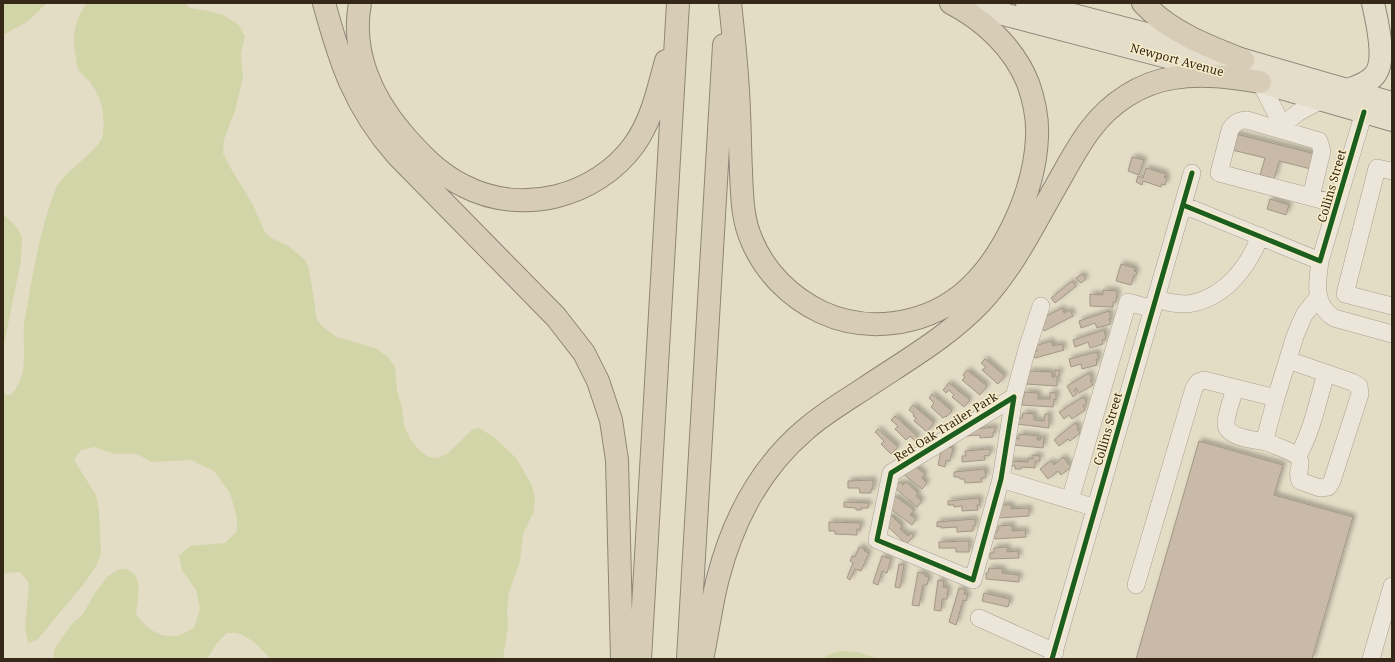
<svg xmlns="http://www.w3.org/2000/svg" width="1395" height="662" font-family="'Noto Serif',serif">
  <defs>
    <filter id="shadow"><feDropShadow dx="3" dy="-3" stdDeviation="2" flood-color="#0004"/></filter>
  </defs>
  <rect width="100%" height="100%" fill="#e4ddc6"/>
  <!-- green -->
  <path fill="#d2d5a7" d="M3,3H47L27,22L3,35Z
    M87,3H185L190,8L209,11L223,15L238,24L245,36L241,53L243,77L235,111L224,139L223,153L230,167L252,203L265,232L271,238L287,245L305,260L309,268L317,320L324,328L337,337L375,348L387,356L395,367L397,391L402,408L404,425L410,439L420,451L429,457L438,458L447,454L473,429L479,428L494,437L517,459L532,486L535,499L534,511L523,534L520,562L509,592L507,610L508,626L503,659H270C263,650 251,638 240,634C236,632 231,633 227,633L217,643L207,659H53L55,648L71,625L83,614L95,593L108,576L120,569C122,569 127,569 129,570C144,578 137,601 136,614C147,628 157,638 176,636C182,635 189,630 194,628L200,609L196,590L182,570L179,556L190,546L225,543L237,531V518L230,493L214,471L191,460L152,462L137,454H115L94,447L81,450L74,460L96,495L99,512L101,553L95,568L83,585L37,640L28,643L25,627L29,583L20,572L3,573V390L6,395H11C30,375 22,347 24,323C25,316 27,309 28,302C34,265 42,225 55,190C63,171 102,149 103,134C105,115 102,98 90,82C87,78 81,74 78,69C77,66 76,61 76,57C71,37 75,19 87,3Z
    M3,214L16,226L22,237L21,260L3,349Z
    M840,651L857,652L880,659H822L828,655Z"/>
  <!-- building -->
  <path fill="#c8baa7" stroke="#a39786" filter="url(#shadow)" d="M1232,133L1319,155L1315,170L1279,161L1274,179L1260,175L1265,158L1228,149Z
    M1132,157L1144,160L1139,175L1128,171Z
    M1146,168L1166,174L1164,177L1167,178L1165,185L1162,184L1161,187L1143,181L1142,185L1136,182L1138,176L1143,178Z
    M1270,199L1289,205L1286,215L1267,209Z
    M1121,264L1135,268L1134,271L1137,272L1136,275H1134L1131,285L1116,281Z
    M1082,274L1086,279L1081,283L1076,278Z
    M1072,281L1076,286L1055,303L1051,298Z
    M1103,290L1117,291L1116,302H1113V307L1090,306V294L1103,295Z
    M1062,308L1064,313L1070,310L1073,316L1044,331L1041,325L1045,323L1043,318Z
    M1109,311L1111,318L1109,319L1111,324L1097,328L1095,323L1081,328L1079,321Z
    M1104,330L1106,339L1102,340L1103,344L1090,348L1088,342L1075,347L1073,340Z
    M1051,341L1053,346L1062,344L1064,350L1035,358L1033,352L1037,351L1035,346Z
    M1097,352L1099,359H1096L1097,365L1082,369L1081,364L1071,367L1069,359Z
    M985,359L1005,376L998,384L982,370L986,367L981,363Z
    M967,370L987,386L980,395L962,380L965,377L963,375Z
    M1055,370L1060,371L1059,376H1057V386L1026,384L1029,371L1052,372V377H1055Z
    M1089,373L1092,379L1090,380L1093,385L1079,393L1076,388L1074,390L1077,394L1073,397L1067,386Z
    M949,383L970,400L964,407L952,397L954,395L949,390L946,393L943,390Z
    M1024,392L1038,393V399H1050V392L1056,393V400L1054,399L1053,407L1022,405V397H1024Z
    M932,394L952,411L946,417L945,416L943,418L931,407L934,403L929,398Z
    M1083,397L1087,403L1083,406L1085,410L1072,419L1069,415L1064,419L1059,412Z
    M913,405L934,423L927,432L914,421L916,418L913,416L914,414L909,410Z
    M1023,413L1034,414V420L1044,421L1045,414H1049V428L1017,424L1018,418H1022Z
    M895,416L918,437L915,441L910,436L906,440L895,429L898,426L891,420Z
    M1075,423L1079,428L1077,429L1080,433L1070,441L1068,439L1059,446L1054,440Z
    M995,427V432H993V437L980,438V435L966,436V430Z
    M878,429L898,447L891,454L881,444L884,441L875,432Z
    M1019,434L1038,436L1037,440H1040L1041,437H1044L1043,448L1013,445L1014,438L1019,439Z
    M1199,441L1283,465L1274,495L1353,517L1312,659H1136Z
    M942,446L953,448L950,461L946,460L945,467L938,465Z
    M990,449V455L984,456L985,460L962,462V456H966L965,451Z
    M1033,455L1040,456V461H1035V468L1022,467L1021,469H1015V466H1008V461L1028,462V458L1033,459Z
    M1063,457L1071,467L1061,475L1058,471L1048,479L1040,469L1051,461L1054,465Z
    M912,464L925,474L922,478L927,483L922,489L902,473Z
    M985,469L986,477L981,478L982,482L965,483L964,479H960L959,477H954V472Z
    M873,480V489H871V493H860L859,488H848V481Z
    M900,482L903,485L906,482L918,493L916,496L922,501L917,507L894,487Z
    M895,496L914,510L910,515L916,519L912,525L887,506Z
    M979,498L980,505H977L978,510L962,511V506L954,507V505H948V501Z
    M844,502L869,503L868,508H861V510H856V508L844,507Z
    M1000,505H1011V509L1029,508V516L999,518Z
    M891,515L902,526L900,529L908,536L911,533L914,536L906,544L884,523Z
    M975,519V526H973V531L957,532V527L941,528V526L937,527V522Z
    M829,522L861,523L860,530L857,529V535L835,534V531H829Z
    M1012,525V531L1025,530L1026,537L995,539L994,532L998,531V526Z
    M969,541V552H956V548H939V542Z
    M859,547L865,549L864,551L869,553L861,571L855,569L850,580L847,578L853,563L850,561L852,556L855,557Z
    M1007,547V552L1018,551L1019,558L990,559V553H994V548Z
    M882,556L891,559L887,573L882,571L878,585L873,583Z
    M899,564L904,565L900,588L895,587Z
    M989,568L1003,569L1002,573L1019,575V582L986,579V573H988Z
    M918,572L925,574V576L929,577L927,585H923L919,606L912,605Z
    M938,580L944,581L943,587L948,588L947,599H942L941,611L934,610Z
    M959,588L965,590L964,594L968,595L966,601L963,600L956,625L949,622Z
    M984,593L1010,599L1008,607L982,601Z"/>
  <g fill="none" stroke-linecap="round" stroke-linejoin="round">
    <!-- minor casing -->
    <g stroke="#a8a090" stroke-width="18">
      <path id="minor" d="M1260,82L1277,115V129
        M1364,112L1320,261C1317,283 1313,304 1334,318L1392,334
        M1277,129L1299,112L1321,100
        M1392,171L1377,168L1345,294L1392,306
        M1311,197L1322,151L1319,141L1247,120C1239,120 1234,123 1230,130L1219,173L1337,204
        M1183,205L1320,261
        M1156,299C1167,302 1181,306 1193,303C1226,296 1249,266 1260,236
        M1235,389C1232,399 1227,411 1226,422C1225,438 1256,440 1267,442
        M1014,397L1001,479L973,580L877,540L891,473Z
        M1014,397L1027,349L1041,306
        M1276,398L1266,435L1267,442C1276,447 1299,452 1300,462C1301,470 1296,471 1300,481L1320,488L1328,487L1332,481L1360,394L1359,386L1352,382L1288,360
        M1298,456C1312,431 1318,401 1326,373
        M1001,479L1096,508
        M1070,500L1128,302L1153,309
        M1136,585L1194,388L1198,382L1204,380L1276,398L1295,336L1304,315L1318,297
        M979,618L1055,652
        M1052,659L1192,173
        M1371,659L1392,586"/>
    </g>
    <!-- major casing -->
    <g stroke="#8d8677" stroke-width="24">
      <path id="major" d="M961,3L1240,76L1392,120
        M1027,3L1223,54L1392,103
        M1345,91C1355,87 1365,85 1373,77C1388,63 1377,22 1373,3"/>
    </g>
    <!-- highway casing -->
    <g stroke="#8d8677" stroke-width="24">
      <path id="highway" d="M324,3C340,62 355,108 397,155L556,317L584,353L598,381L611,420L617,460L622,659
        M360,3C351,51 371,97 402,133C420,154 439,174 464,186C522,216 596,197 634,145C652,120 658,90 666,61
        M730,3C734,39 738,75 739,112C740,132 740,151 741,171C742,195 742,219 752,241C765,272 790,297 821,312C866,333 921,326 960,296C1003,262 1035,191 1037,137C1038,119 1034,100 1028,83C1014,48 984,20 951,3
        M1143,3C1170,32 1207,46 1243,60
        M640,659L678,3
        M688,659L724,45
        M702,659C708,632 711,605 718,578C733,520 759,469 805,430C823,414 845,401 865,388C905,361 948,337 981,302C1013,268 1033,226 1056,186C1067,167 1077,147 1090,130C1110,103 1140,83 1173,78C1202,73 1231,77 1260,82"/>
    </g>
    <!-- minor -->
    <use href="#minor" stroke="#ebe6d9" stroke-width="17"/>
    <!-- major -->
    <use href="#major" stroke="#e3ddc9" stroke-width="22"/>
    <!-- highway -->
    <use href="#highway" stroke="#d7cdb7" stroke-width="22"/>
    <!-- cycleway casing -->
    <g stroke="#f8edc9" stroke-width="8">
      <path id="cycleway" d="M1183,205L1320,261L1364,112
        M1014,397L1001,479L973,580L877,540L891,473Z
        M1052,659L1192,173"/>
    </g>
    <!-- cycleway -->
    <use href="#cycleway" stroke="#1b5e20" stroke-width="5"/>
  </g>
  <g text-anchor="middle" stroke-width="3" stroke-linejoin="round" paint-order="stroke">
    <!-- street labels -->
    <g font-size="12" fill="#362819" stroke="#f8edc9">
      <text transform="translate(1177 60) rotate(15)" y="4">Newport Avenue</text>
      <text transform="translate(1332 186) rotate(-74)" y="4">Collins Street</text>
      <text transform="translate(946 427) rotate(-32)" y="4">Red Oak Trailer Park</text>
      <text transform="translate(1108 429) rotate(-74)" y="4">Collins Street</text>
    </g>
  </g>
  <!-- border -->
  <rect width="1395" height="662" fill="none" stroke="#362819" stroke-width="8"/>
</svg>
